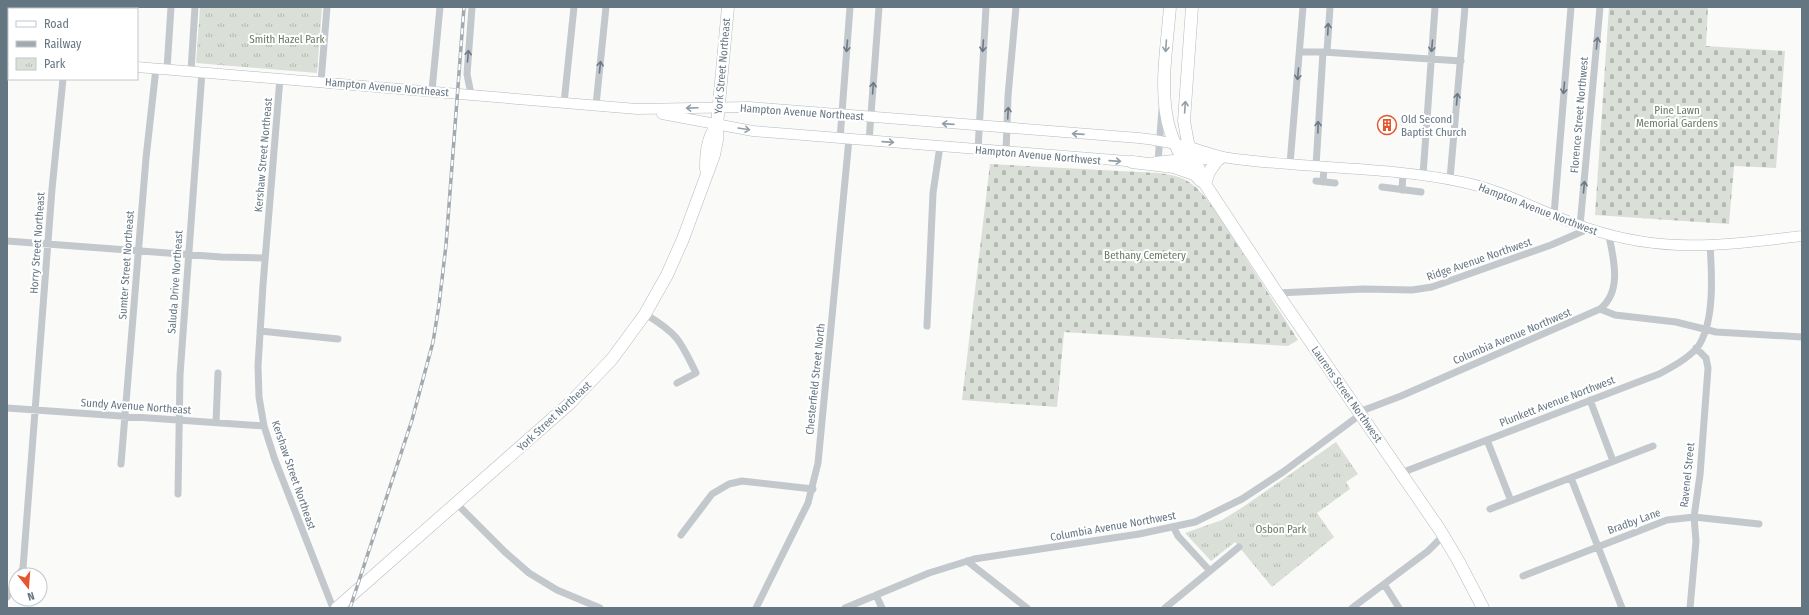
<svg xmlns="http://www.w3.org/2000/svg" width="1809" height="615" font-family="'Fira Sans Condensed',sans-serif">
  <defs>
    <pattern id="cemetery-stones" width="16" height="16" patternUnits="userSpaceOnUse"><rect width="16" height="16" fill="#dadfd7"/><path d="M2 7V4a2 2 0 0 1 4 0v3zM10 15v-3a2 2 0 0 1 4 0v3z" fill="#b4b9b4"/></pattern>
    <pattern id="park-tufts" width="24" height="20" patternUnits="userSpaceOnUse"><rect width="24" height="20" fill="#dadfd7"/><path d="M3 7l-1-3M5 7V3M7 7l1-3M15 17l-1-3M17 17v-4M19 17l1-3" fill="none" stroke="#b4b9b4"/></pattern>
  </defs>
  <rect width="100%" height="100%" fill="#fafaf8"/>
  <!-- cemetery -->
  <path fill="url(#cemetery-stones)" d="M1609,7H1708L1706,46L1785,51L1776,168L1734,166L1729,224L1595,215Z
    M990,164L1158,173C1189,176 1197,186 1215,210L1298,340L1288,346L1064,332L1057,407L962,400Z"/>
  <!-- park -->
  <path fill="url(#park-tufts)" d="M200,7H322L317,73L196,63Z
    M1336,442L1358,474L1346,482L1350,489L1317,513L1334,537L1272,587L1235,542L1211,561L1185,533L1222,520L1243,507Z"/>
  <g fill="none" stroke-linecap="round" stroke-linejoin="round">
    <!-- secondary casing -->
    <g stroke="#b3babf" stroke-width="11">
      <path id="secondary" d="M7,54H9
        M137,67L637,109L749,107L1139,138C1156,140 1172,143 1189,147C1202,150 1215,156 1229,158C1306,169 1386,166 1462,182C1507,191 1546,215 1590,229C1665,254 1726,245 1802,236
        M662,114L753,131L1139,162
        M1155,162L1183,159H1221"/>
    </g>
    <!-- primary casing -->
    <g stroke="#b5babe" stroke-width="13">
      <path id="primary" d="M1170,7C1165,71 1150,131 1201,181
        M1192,7L1184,121L1188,143L1205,184L1277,293L1440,530L1459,562L1483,608
        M1132,162L1174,167L1194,174
        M706,169C706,153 707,140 716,126
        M1205,184L1209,172L1218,159
        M337,608L569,404L612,359L645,314L667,275L683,239L714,155L717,140V125L728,7"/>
    </g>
    <!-- street -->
    <path stroke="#c3c8cc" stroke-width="7" d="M58,9V7
      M1300,52H1323L1461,61
      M1327,52L1330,7
      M7,65H9
      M167,69L171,7
      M191,71L195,7
      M280,78L263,285L258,366L259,397L264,426L275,460L333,608
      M321,82L327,7
      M432,90L440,7
      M471,94L467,74L472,7
      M564,103L574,7
      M596,105L606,7
      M840,139L850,7
      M869,141L879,7
      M978,150L986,7
      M1006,152L1008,96L1016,7
      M1158,162L1162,109
      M1290,164L1303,7
      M1316,166L1323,52
      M1423,175L1435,7
      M1450,179L1465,7
      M1316,181L1335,183
      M1323,182L1324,167
      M1382,187L1421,192
      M1402,190L1403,173
      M1554,215L1571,7
      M1580,226L1600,7
      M7,241L221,257L265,258
      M1277,293L1364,289L1412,290L1432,287L1551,245L1588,229
      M1600,309L1615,315L1676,322L1716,332L1802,337
      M645,314C677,333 680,340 696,373L677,383
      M927,326L933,193L940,146
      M260,331L338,339
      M1590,400L1613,461
      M7,408L264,426
      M1359,412L1401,396L1600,309C1622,292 1614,260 1609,236
      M216,423L218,373
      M1487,440L1511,501
      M121,464L146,158L156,68
      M1401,473L1659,374C1672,367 1687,359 1697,348C1715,324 1712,274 1710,245
      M1571,478L1622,608
      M178,494L180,375L202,72
      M457,504L505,552L529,573L557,590L600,608
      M1490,509L1653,446
      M1174,528L1178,536L1210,571
      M681,535L712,494L729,484L742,481L813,489
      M967,561L1027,608
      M19,575L23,568L52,189L63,79
      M1523,576L1667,520L1694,517L1759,524
      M1384,584L1399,608
      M876,595L882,608
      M7,597L16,581
      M756,608L808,503L818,463L849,139
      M845,608L929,573L974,559L1139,534L1195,522L1242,499L1283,472L1361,414
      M1165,608L1239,547
      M1352,608L1428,551L1443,536
      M1690,608L1696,541L1694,517L1700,475L1708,368L1706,358L1696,348"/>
    <!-- secondary -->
    <use href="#secondary" stroke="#fff" stroke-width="10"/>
    <!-- primary -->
    <use href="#primary" stroke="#fff" stroke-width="12"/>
    <!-- rail casing -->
    <g stroke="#a2aab0" stroke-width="3.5">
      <path id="rail" d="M350,608L412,420L433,342L439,305L446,245L464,7"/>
    </g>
    <!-- rail -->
    <use href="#rail" stroke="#fff" stroke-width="2" stroke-dasharray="6" stroke-linecap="butt"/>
  </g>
  <!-- one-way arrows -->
  <defs><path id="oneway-shaft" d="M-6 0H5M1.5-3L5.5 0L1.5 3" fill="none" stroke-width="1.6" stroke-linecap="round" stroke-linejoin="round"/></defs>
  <g stroke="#6a7a87">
    <use href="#oneway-shaft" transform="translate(1328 29) rotate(-87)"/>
    <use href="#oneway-shaft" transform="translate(1597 43) rotate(-84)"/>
    <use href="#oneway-shaft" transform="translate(847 46) rotate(95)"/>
    <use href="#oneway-shaft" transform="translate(983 46) rotate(94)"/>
    <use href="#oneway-shaft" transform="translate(1432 46) rotate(95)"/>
    <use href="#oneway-shaft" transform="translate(468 56) rotate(-85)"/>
    <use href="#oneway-shaft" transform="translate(600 67) rotate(-84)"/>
    <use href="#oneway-shaft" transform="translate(1298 74) rotate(95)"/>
    <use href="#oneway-shaft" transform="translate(873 88) rotate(-86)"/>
    <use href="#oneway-shaft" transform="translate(1564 88) rotate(95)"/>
    <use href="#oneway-shaft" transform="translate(1457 99) rotate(-85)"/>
    <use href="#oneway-shaft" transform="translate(1008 113) rotate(-87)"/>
    <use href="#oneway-shaft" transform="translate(1318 127) rotate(-89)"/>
    <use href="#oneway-shaft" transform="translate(1584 187) rotate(-85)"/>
  </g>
  <g stroke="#939fa8">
    <use href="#oneway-shaft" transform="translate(1166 46) rotate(94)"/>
    <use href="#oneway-shaft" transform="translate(1185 107) rotate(-86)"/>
    <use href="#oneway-shaft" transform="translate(692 108) rotate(178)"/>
    <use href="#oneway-shaft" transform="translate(948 124) rotate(-176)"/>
    <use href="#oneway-shaft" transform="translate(744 129) rotate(9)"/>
    <use href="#oneway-shaft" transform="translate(1078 134) rotate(-176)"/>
    <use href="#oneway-shaft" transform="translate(888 142) rotate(4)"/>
    <use href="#oneway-shaft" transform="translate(1115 161) rotate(4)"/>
  </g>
  <!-- icons -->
  <defs>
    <g id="building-ring" transform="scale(1)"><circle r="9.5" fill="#fff" stroke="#e4572e" stroke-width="1.5"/><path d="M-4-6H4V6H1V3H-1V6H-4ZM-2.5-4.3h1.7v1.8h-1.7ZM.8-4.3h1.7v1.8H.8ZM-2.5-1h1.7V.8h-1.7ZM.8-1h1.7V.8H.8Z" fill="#e4572e"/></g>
  </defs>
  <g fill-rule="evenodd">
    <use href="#building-ring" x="1387" y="125"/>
  </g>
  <g text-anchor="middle" stroke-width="4" stroke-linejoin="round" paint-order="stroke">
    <!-- park labels -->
    <g font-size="11" fill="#687a64" stroke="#fff">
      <text x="287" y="43">Smith Hazel Park</text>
      <text x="1677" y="114">Pine Lawn<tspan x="1677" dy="13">Memorial Gardens</tspan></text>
      <text x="1145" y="259">Bethany Cemetery</text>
      <text x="1281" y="533">Osbon Park</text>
    </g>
    <!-- street labels -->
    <g font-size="11" fill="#657683" stroke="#fff">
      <text transform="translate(722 66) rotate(-85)" y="4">York Street Northeast</text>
      <text transform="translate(387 87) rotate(5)" y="4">Hampton Avenue Northeast</text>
      <text transform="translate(802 112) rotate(4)" y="4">Hampton Avenue Northeast</text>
      <text transform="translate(1579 115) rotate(-85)" y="4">Florence Street Northwest</text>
      <text transform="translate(263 155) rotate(-85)" y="4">Kershaw Street Northeast</text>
      <text transform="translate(1038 155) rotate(5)" y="4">Hampton Avenue Northwest</text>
      <text transform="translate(1538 209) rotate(21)" y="4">Hampton Avenue Northwest</text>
      <text transform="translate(37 243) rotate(-86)" y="4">Horry Street Northeast</text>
      <text transform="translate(1479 259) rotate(-19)" y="4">Ridge Avenue Northwest</text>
      <text transform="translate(126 265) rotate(-86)" y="4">Sumter Street Northeast</text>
      <text transform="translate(175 282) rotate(-86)" y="4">Saluda Drive Northeast</text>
      <text transform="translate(1512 336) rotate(-23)" y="4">Columbia Avenue Northwest</text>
      <text transform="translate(815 379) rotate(-84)" y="4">Chesterfield Street North</text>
      <text transform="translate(1347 394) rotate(55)" y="4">Laurens Street Northwest</text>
      <text transform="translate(1557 401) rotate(-21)" y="4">Plunkett Avenue Northwest</text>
      <text transform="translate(136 406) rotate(4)" y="4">Sundy Avenue Northeast</text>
      <text transform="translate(554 416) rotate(-43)" y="4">York Street Northeast</text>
      <text transform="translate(294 475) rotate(71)" y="4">Kershaw Street Northeast</text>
      <text transform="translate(1687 475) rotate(-84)" y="4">Ravenel Street</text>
      <text transform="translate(1634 521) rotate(-20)" y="4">Bradby Lane</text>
      <text transform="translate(1113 526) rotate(-10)" y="4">Columbia Avenue Northwest</text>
    </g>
    <!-- poi labels -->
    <g font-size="11" fill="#657683" stroke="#fff" text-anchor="start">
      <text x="1401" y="123">Old Second<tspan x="1401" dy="13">Baptist Church</tspan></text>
    </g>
  </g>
  <!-- border -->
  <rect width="1809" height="615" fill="none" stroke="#657683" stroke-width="16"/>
  <!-- legend -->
  <rect x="8" y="8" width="130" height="72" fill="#ffffff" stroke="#c1c8cd"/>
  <rect x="16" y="21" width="20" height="6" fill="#ffffff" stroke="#c1c8cd"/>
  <text x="44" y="28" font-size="12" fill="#657683">Road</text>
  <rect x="16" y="41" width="20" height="6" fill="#a2aab0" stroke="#c1c8cd"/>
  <text x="44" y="48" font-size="12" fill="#657683">Railway</text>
  <rect x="16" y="58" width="20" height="12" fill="url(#park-tufts)" stroke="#c1c8cd"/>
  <text x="44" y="68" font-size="12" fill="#657683">Park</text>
  <!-- north arrow -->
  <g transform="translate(28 587) rotate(163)"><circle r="19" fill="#ffffff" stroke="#c1c8cd"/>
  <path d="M0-3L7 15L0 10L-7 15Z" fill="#e4572e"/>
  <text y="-6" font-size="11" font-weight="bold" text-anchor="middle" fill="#657683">N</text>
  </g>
</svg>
